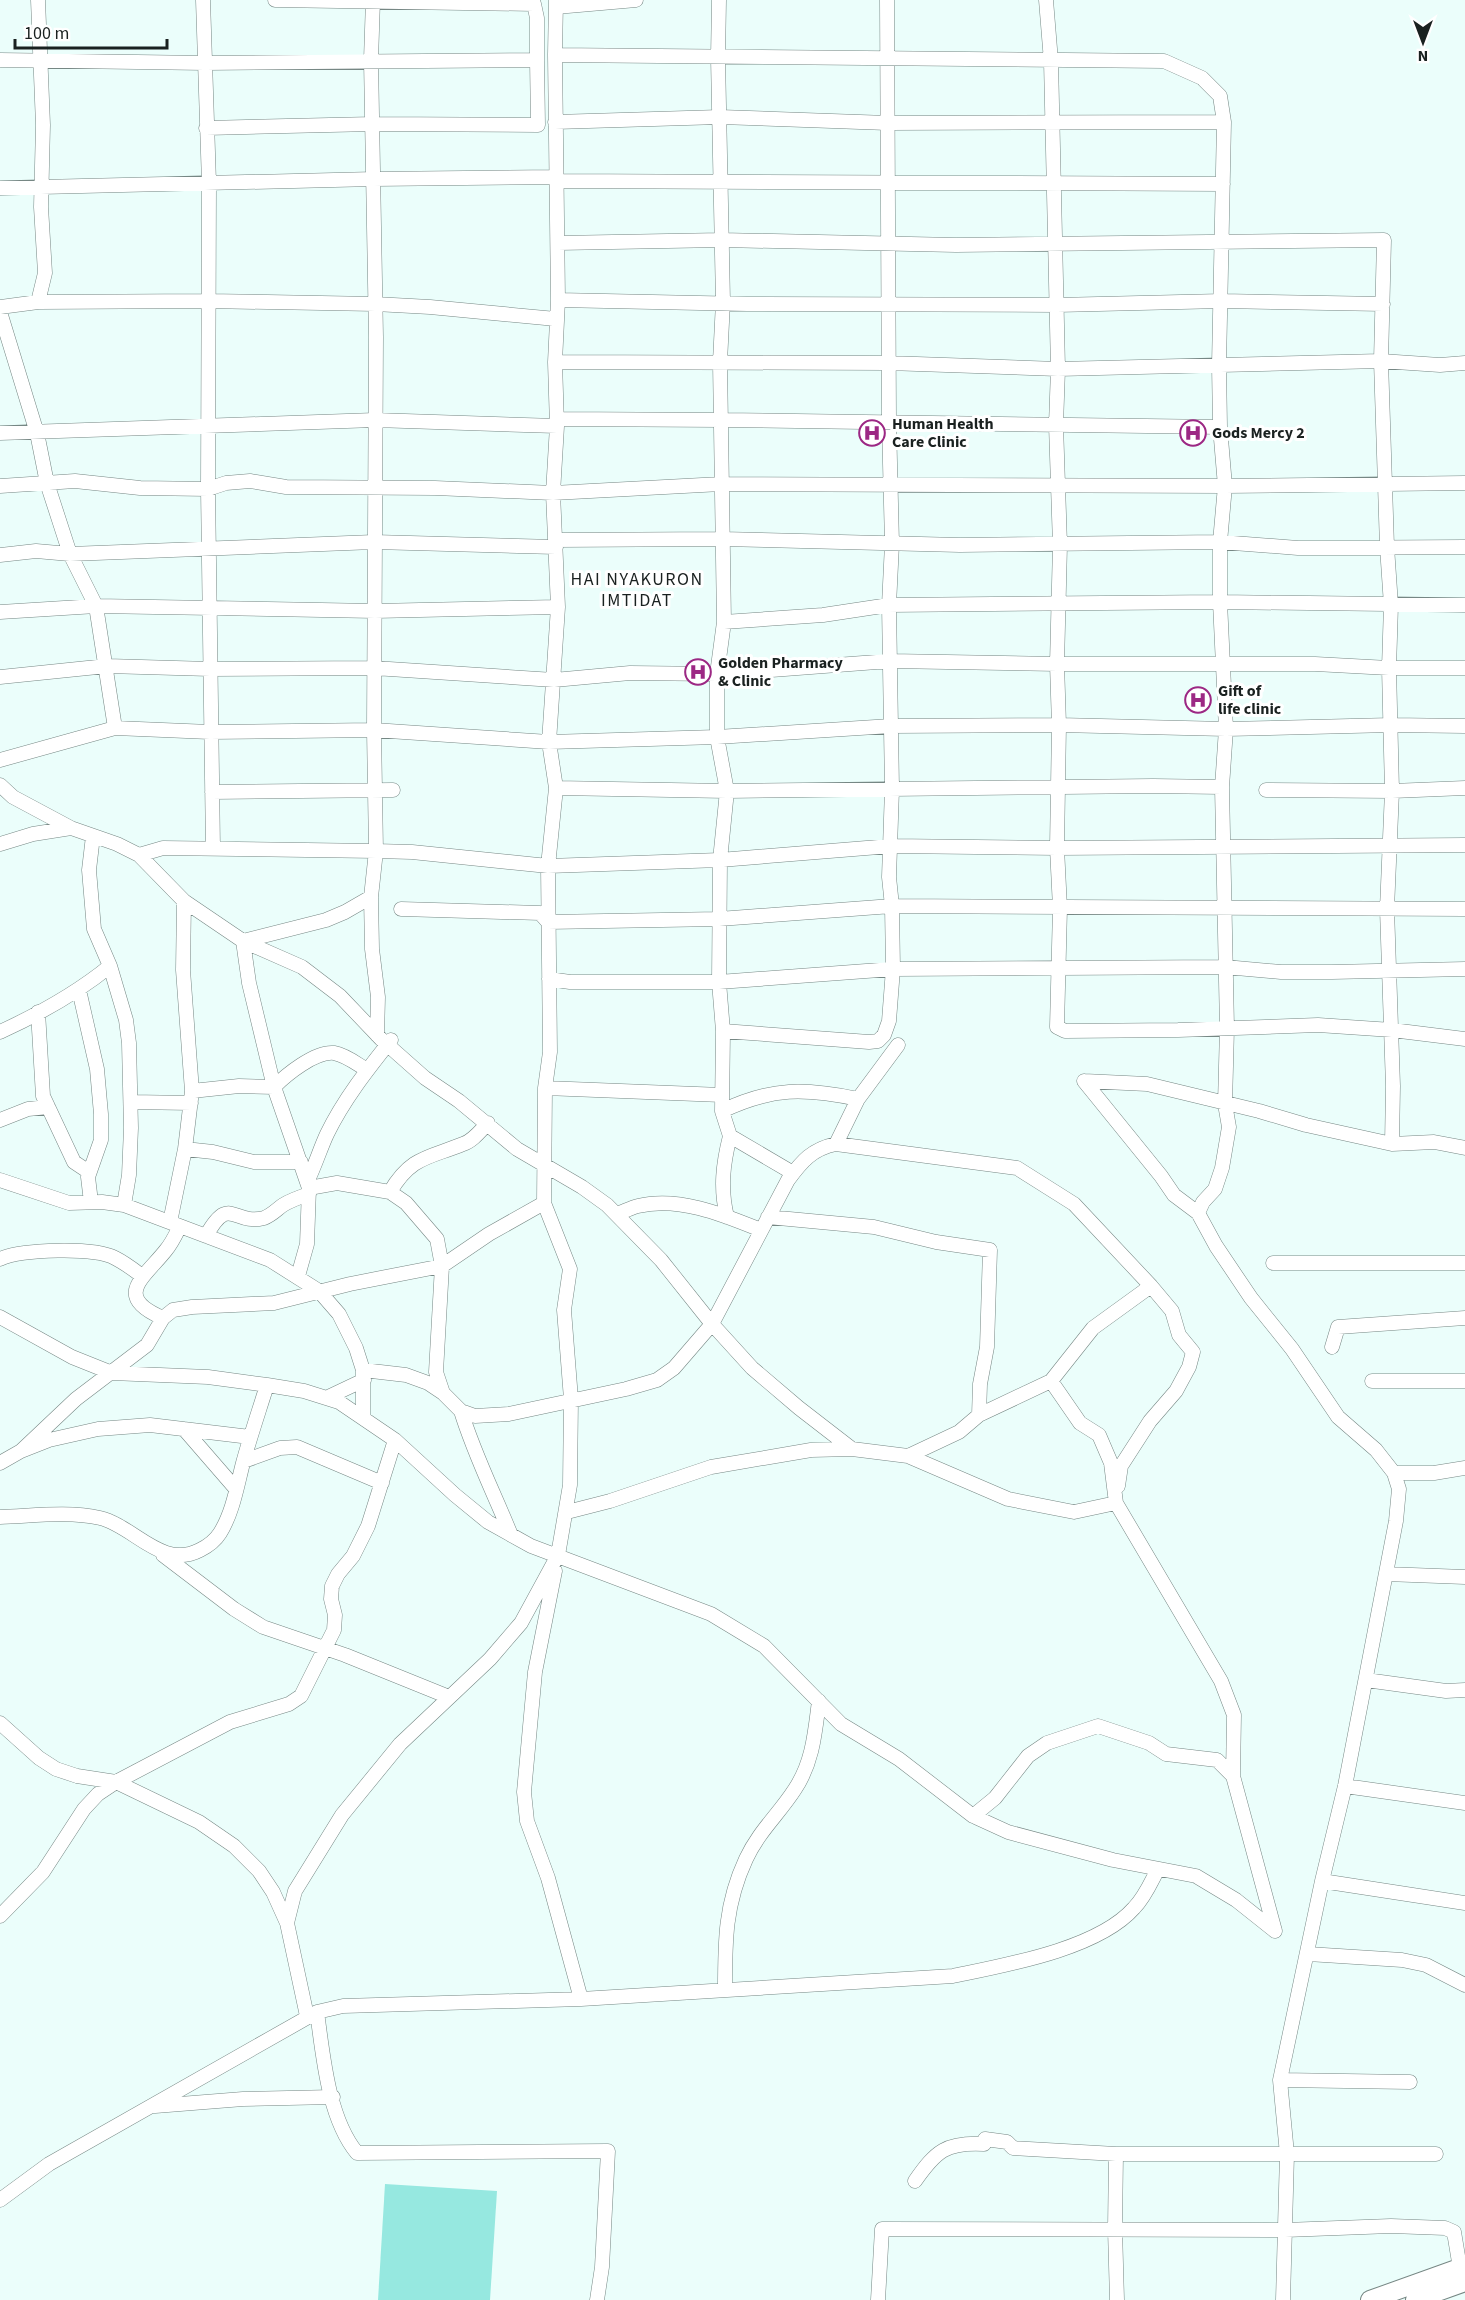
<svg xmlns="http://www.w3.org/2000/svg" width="1465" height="2300" font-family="'Source Sans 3',sans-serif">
<rect width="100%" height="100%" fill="#ebfefb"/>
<path fill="#96e8e0" d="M385 2184 497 2191 490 2300H378Z"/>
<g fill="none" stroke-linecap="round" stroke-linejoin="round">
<g stroke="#768784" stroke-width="15">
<path id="minor" d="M203 0 209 183 208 489 213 849
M373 0 371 60 376 337 374 730 376 851 371 897 372 949 378 997 377 1035
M719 0 718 58 723 302 720 362 724 622 717 674V737L727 791 720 860 719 982 723 1031 722 1111 730 1136 793 1173
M1046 0 1051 61 1058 369 1056 425 1060 545 1057 664 1059 725 1057 848 1060 908 1057 1027 1065 1031 1178 1030 1318 1025 1392 1030 1465 1039
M556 7 636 0
M555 55 1164 61 1202 78 1220 96 1224 122 1219 365 1220 427 1225 486 1220 542V602L1226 729 1222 787 1227 1028 1225 1104 1229 1127 1222 1168 1215 1189 1203 1202 1198 1213
M0 60 205 63 537 60V18L534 4 275 0
M555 122 720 117 888 123 1224 122
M206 128 373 124 538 125 537 60
M557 181 1223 184
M0 188 374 179 557 177
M558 243 722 240 956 245 1384 240 1381 361 1387 547 1391 605 1389 668 1392 791 1387 909 1393 1086 1392 1144
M558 300 747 304 1057 305 1222 301 1383 304
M38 302 45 273 41 207 43 125 38 0
M0 307 38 302 207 301 375 304 430 307 556 319
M0 312 37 433 47 483 70 554 96 606 115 728 0 760
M555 362 888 363 1058 369 1381 361 1440 365 1465 363
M557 419 722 420 1220 427
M0 433 375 420 557 426
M0 486 75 481 140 488 208 489 226 483 250 481 286 487 435 488 553 493 721 484 1225 486 1465 483
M556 540 722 539 960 545 1220 542 1298 548 1465 547
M0 555 36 551 70 554 374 542 556 547
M0 612 96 606 375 611 558 607
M724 622 823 615 889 605 1220 602 1465 605
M0 677 107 666 210 669 374 668 554 680 630 673 717 674 890 661 1057 664H1315L1389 668H1465
M115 728 210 732 374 730 549 742 717 737 891 726 1059 725 1226 729 1391 725 1465 726
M0 785 13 797 71 828
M556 788 727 791 1153 786 1222 787
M1266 790 1392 791 1465 788
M212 792 393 790
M93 836 89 870 94 929 110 966
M0 844 33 834 71 828 117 844 139 855 184 901 243 941 302 967 340 996 381 1039 425 1078 459 1101 517 1149 582 1187 607 1205 661 1260 712 1324 752 1368 799 1408 852 1449
M139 855 163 848 376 851 412 852 548 866 720 860 891 846 1057 848 1465 845
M401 909 540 913 548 922 719 919 892 906 1465 909
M549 979 570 982H719L893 969 1225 967 1281 972H1332L1465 969
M79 990 97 1069 101 1114V1140L88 1177 91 1202
M38 1012 43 1096 74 1162 89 1172
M723 1031 869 1042 878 1041 884 1035 889 1021 893 969 892 906 889 877 892 789 889 605 892 544 889 422 887 0
M0 1032C39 1014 77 993 110 966L126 1020 129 1043 131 1128 129 1175 124 1205
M1084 1081 1161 1176 1174 1195 1198 1213 1216 1246 1251 1298 1292 1349 1338 1417 1376 1450 1394 1473 1399 1489 1396 1521 1345 1786 1322 1881 1280 2080 1287 2154 1283 2300
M1084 1081 1147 1084 1259 1111 1306 1125 1392 1144 1434 1142 1465 1148
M545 1088 722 1095
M192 1091 239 1086 274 1087C286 1075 315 1051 334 1053 346 1055 357 1064 367 1070
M131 1102 191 1103
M722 1111C772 1087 805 1088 858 1099
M0 1120 28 1109 48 1107
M836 1144 858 1099 898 1045
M185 1149 213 1152 254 1162H301
M0 1180 69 1203 102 1202 124 1205 270 1260 319 1291 339 1314 356 1348 363 1370V1418
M307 1182C315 1166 320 1149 327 1134 344 1099 368 1069 391 1040
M309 1188 337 1183 390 1192 406 1203 437 1239 442 1266 436 1372 443 1393
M390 1192C411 1156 429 1158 463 1144 473 1141 481 1130 488 1123
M616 1214C623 1212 630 1208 638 1206 679 1196 724 1215 761 1230
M727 1217C720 1188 723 1164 730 1136
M768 1217 874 1227 936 1242 990 1250 987 1347 980 1384 979 1415
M170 1222 185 1149 192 1091 183 970 184 901
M206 1236C230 1193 233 1226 264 1218 272 1215 276 1210 283 1205 291 1200 300 1197 309 1194
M0 1259C22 1249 94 1247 115 1258 125 1263 134 1270 142 1276
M1273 1263H1465
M298 1276 307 1244 309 1188 274 1087 249 983 243 941 326 920 345 912 371 897
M0 1317 72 1357 112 1373 208 1377 267 1385 304 1391 339 1402 395 1440 455 1495 488 1522 531 1546 711 1614 764 1646 841 1724 899 1759 973 1816 1008 1832 1113 1860 1196 1876 1236 1900 1275 1931
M163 1318C112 1296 144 1278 166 1250 172 1243 176 1234 180 1226
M1332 1347 1338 1327 1465 1318
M363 1370 406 1375 428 1383 443 1393 461 1411 475 1416 509 1414 626 1389 657 1380 674 1368 712 1324 788 1180C802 1161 812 1149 836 1144L1017 1168 1074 1204 1151 1286 1093 1328 1051 1381 1080 1423 1099 1435 1111 1463 1116 1503
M1372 1381H1465
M326 1398 364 1380
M461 1411C474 1454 494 1493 511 1535
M184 1429 236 1489
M21 1451 76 1399 147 1345 163 1318 173 1310 192 1307 274 1303 350 1284 442 1266 489 1234 544 1203
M908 1456 959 1432 979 1415 1051 1381
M244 1461 280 1448 297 1447 382 1483
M0 1463 21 1451 49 1440 98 1429 150 1425 250 1437
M1394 1473H1434L1465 1468
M1118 1486 1121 1466 1150 1421 1176 1391 1189 1367 1193 1352 1179 1335 1172 1311 1151 1286
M567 1512 610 1501 711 1467 811 1450 852 1449 908 1456 1008 1499 1074 1512 1116 1503 1221 1681 1234 1715 1233 1776 1275 1931
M0 1517C33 1516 68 1511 100 1518 134 1526 162 1570 200 1550 208 1546 215 1541 220 1533 233 1512 237 1486 243 1463 250 1437 259 1411 267 1385
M163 1555 234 1609 263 1627 345 1655 449 1697
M555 1571 535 1672 524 1792 527 1821 548 1878 581 1999
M1386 1574 1465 1577
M1366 1680 1446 1691 1465 1690
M0 1723 39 1758 56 1769 77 1776 116 1782 199 1822 234 1846 259 1871 273 1892 287 1923
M1345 1786 1465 1803
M973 1816 995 1798 1028 1756 1047 1743 1098 1726 1149 1743 1166 1754 1217 1760 1233 1776
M1322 1881 1465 1903
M0 1916 43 1872 84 1809 98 1794 116 1782 230 1722 289 1704 301 1696 334 1630 335 1615 331 1599 332 1586 338 1574 353 1556 368 1526 395 1440
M1308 1954 1402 1960 1426 1965 1465 1985
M725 1989C725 1941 725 1904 746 1859 759 1831 779 1814 795 1789 813 1762 815 1732 819 1701
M317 2012C323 2055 328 2118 357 2153L608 2151 602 2267 597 2300
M307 2016 287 1923 295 1891 342 1815 400 1744 490 1659 521 1623 558 1555 570 1485 571 1399 564 1310 570 1269 544 1203 545 1088 550 1052 548 866 556 788 549 742 558 607 553 493 557 426 555 362 558 300 555 55 556 0
M1280 2080 1410 2082
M155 2106 243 2099 333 2097
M1116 2154 1115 2229 1117 2300
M915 2181C936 2151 946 2142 984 2144L985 2139 1007 2142 1013 2148 1116 2154H1436
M0 2200 49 2164 317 2012 343 2006 581 1999 953 1976C1006 1965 1098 1949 1134 1908 1145 1897 1151 1882 1158 1869
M878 2300 882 2229 1285 2230 1391 2226 1445 2228 1454 2232 1460 2268"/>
</g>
<g stroke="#768784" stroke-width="20">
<path id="major" d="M1370 2300 1465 2266
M1415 2300 1465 2282"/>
</g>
<use href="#minor" stroke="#fff" stroke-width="14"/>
<use href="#major" stroke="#fff" stroke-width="18"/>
</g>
<defs>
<g id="hospital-ring" transform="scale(1.35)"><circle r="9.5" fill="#fff" stroke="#9c2884" stroke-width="1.5"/><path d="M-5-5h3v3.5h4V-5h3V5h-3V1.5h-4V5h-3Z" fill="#9c2884"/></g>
</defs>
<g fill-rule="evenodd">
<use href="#hospital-ring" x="872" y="433"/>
<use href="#hospital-ring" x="1193" y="433"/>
<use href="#hospital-ring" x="698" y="672"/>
<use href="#hospital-ring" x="1198" y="700"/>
</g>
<g text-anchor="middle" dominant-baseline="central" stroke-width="6" stroke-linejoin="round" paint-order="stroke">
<g font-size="16" font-weight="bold" fill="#1a2120" stroke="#fff" text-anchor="start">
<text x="892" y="424">Human Health<tspan x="892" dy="18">Care Clinic</tspan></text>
<text x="1212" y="433">Gods Mercy 2</text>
<text x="718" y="663">Golden Pharmacy<tspan x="718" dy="18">&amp; Clinic</tspan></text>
<text x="1218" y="691">Gift of<tspan x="1218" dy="18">life clinic</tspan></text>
</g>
<g font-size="18" letter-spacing="1.5" fill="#1a2120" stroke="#fff">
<text x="637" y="579">HAI NYAKURON<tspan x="637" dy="21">IMTIDAT</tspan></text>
</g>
</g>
<g transform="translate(1423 42) rotate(180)" stroke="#ffffff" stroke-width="4.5" paint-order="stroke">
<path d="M0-4.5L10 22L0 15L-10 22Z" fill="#1a2120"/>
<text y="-9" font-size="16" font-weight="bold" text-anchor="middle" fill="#1a2120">N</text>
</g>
<path d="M15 39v9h152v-9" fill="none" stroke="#1a2120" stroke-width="3"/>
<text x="24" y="39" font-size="18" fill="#1a2120" stroke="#ffffff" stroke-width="4.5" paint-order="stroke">100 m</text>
</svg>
